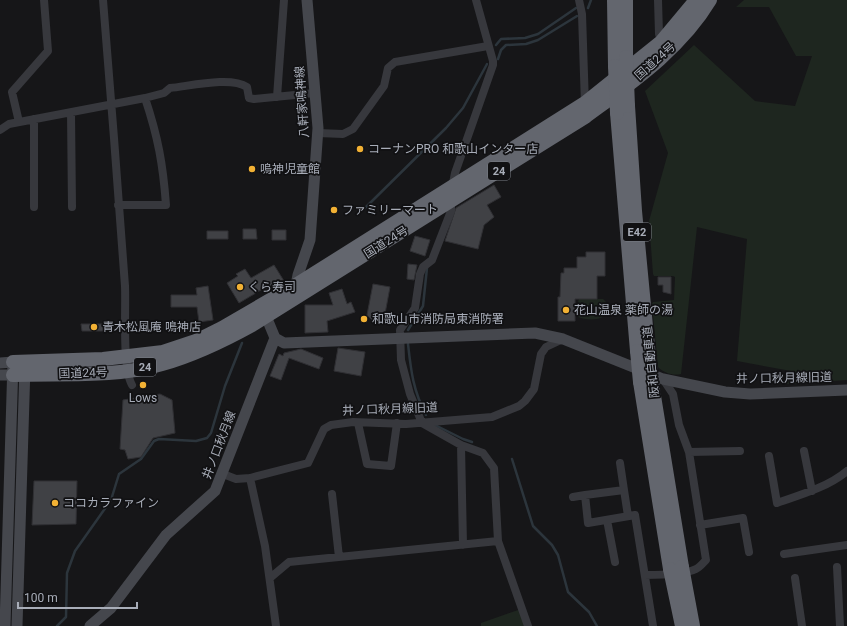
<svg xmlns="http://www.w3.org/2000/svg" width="847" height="626" font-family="Roboto,'Noto Sans JP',sans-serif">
<rect width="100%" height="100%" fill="#161618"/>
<path fill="#1e261f" d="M744 0H847V380L787 384 791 371 737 361 747 239 697 227 681 374C673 376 664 373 658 367L652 304 653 302 674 300 675 277 673 276H654L653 274 649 221 668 153 645 91 694 45 755 101 795 106 812 56H796L769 7H736Z
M579 299H603L606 302 604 316C598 321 585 320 578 317V302Z
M521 609 527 626H481V623Z"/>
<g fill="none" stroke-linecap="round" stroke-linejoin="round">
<path stroke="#2c353c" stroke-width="2.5" d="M588 8 591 0
M496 45 501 39 525 38 538 34 576 8
M498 59 501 50 506 45 526 44 538 40 577 16
M365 208 446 128 463 108 487 64
M408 330 423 306 427 268
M408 344C411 371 413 390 426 415
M435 425 463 439 472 442
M512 459 533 526 552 545 558 555 568 592 589 612 597 626
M57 626 66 617 67 573 75 551 111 500 119 474 141 459 154 441 159 439 196 441 207 438 211 433 225 386 242 343"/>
</g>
<path fill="#404145" stroke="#303034" d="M494 185 501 197 487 205 494 217 484 225 478 249 445 241 456 208Z
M243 229H256L257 239H243Z
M272 230H286V240H272Z
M207 231H228V239H207Z
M415 236 430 240 425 256 410 251Z
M586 252H605V276H597V299H575V321H558V297H560L561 273H564V268H577V257H586Z
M408 264 417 265 414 280 407 279Z
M274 265 284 281 268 291 266 287 239 303 227 283 238 276 236 274 245 269 251 278Z
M658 277H671V294L663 292V285H658Z
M373 284 390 287 384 319H381L380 321 372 320 367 315Z
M208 286 213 320 199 322 197 307H171V295H197L196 288Z
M342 289 347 304 351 302 355 312 327 321 328 332 305 333V305H333L329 293Z
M81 324H107L106 331H82Z
M338 348 365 352 361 376 334 371Z
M301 349 323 358 319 369 289 358 281 380 270 376 279 354 283 356 284 353Z
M160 394 172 400 175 433 153 438 141 457 128 459 125 450 120 449 123 400Z
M34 481H77L76 524 32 525Z"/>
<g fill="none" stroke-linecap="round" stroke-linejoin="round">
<path stroke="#37383d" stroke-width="8" d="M103 0C111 95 118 191 125 286 126 309 122 368 132 385
M579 0 582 14 585 105
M658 0 659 34 662 43
M277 97 284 0
M71 113 72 207
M19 122 12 92 48 51 44 0
M0 130 9 124 145 98 164 93 170 88C190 86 231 76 247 87L249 98 254 99 315 93
M318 133 343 134 353 129 384 86 388 68 395 62 488 46
M452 188 455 173 493 65V61L476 0
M451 199V211L432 260 423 267 420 274 415 308 400 330 401 360 410 394 422 423 461 445 483 453 494 468 498 541 528 626
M118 205H166C163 164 158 137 145 98
M34 207V119
M358 423 367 464 391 466 397 423
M461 445 463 545
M804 451 812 491
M689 452 740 451
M769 456 777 503C800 495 828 487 847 471
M620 463 624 490
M223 474 236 479 250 478 308 463 324 429 331 425 353 422 406 424 492 417 519 406 525 401 534 389 541 354 546 347 563 339
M250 478 265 546 276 626
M332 494 339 557
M573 497 585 495
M628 516 624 490 585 495 588 523 635 515 653 626
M607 520 615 562
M700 525 743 518 749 552
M784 554 847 545
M837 567 840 626
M645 575C658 575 684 575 696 569 700 567 703 563 706 560L689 452 679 425 673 394 663 379
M270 578 289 562 498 541
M795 578 802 626"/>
<path stroke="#45474d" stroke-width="11" d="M298 288 296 285 298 275 310 240 318 128 307 0
M263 309 275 338
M275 338 284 343 535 333 563 339 663 379 725 392 750 394 847 390
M0 363 13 362 5 626
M0 375H13
M17 626 25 366
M90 626 111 608 166 535 215 491 275 338"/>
<path stroke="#63666e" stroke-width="14" d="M614 0 615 66
M626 0V57
M628 106 635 211 649 358
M617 113 637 351
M13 362 103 359 163 352 196 341 222 328 296 285 585 103 661 42 696 0
M13 375C61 373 115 378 162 364 194 355 223 341 252 325L585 117C631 83 680 50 710 0
M640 382 670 569
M653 390 682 567"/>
<path stroke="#63666e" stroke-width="14" d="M626 57 628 106
M615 66 617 113
M637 351 640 382
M649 358 653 390
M682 567 693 626
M670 569 682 626"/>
</g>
<g fill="#f2b134" stroke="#111113" stroke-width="1.5">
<circle cx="360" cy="149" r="4"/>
<circle cx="252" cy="169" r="4"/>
<circle cx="334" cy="210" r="4"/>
<circle cx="240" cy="287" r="4"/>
<circle cx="566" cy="310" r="4"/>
<circle cx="364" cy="319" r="4"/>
<circle cx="94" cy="327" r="4"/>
<circle cx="143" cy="385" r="4"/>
<circle cx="55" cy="503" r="4"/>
</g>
<g text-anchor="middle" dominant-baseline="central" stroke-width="3.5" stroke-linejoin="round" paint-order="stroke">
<g fill="#111113" stroke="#7b7e86" stroke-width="1">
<rect x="488" y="162" width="22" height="18" rx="3"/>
<rect x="623" y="223" width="28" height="18" rx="3"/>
<rect x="134" y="358" width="22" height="18" rx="3"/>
</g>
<g font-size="11" font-weight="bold" fill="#a8adb8">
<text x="499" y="171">24</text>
<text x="637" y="232">E42</text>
<text x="145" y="367">24</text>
</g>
<g font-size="12" fill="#a8adb8" stroke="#111113">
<text transform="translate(655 61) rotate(-42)">国道24号</text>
<text transform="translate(302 102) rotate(-94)">八軒家鳴神線</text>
<text transform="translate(386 242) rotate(-32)">国道24号</text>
<text transform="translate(651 362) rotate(-96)">阪和自動車道</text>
<text transform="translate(83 373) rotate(-2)">国道24号</text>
<text transform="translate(784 378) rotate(-1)">井ノ口秋月線旧道</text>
<text transform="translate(390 409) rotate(-2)">井ノ口秋月線旧道</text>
<text transform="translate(219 445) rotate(-69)">井ノ口秋月線</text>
</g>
<g font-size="12" fill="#a8adb8" stroke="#111113" text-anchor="start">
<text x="368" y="149">コーナンPRO 和歌山インター店</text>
<text x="260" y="169">嗚神児童館</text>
<text x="342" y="210">ファミリーマート</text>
<text x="248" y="287">くら寿司</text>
<text x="574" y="310">花山温泉 薬師の湯</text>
<text x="372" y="319">和歌山市消防局東消防署</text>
<text x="102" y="327">青木松風庵 鳴神店</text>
<text x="143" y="398" text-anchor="middle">Lows</text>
<text x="63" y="503">ココカラファイン</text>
</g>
</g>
<path d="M18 602v6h119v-6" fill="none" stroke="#a8adb8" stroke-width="2"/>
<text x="24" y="602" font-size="12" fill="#a8adb8" stroke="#111113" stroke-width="3" paint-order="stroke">100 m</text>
</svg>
